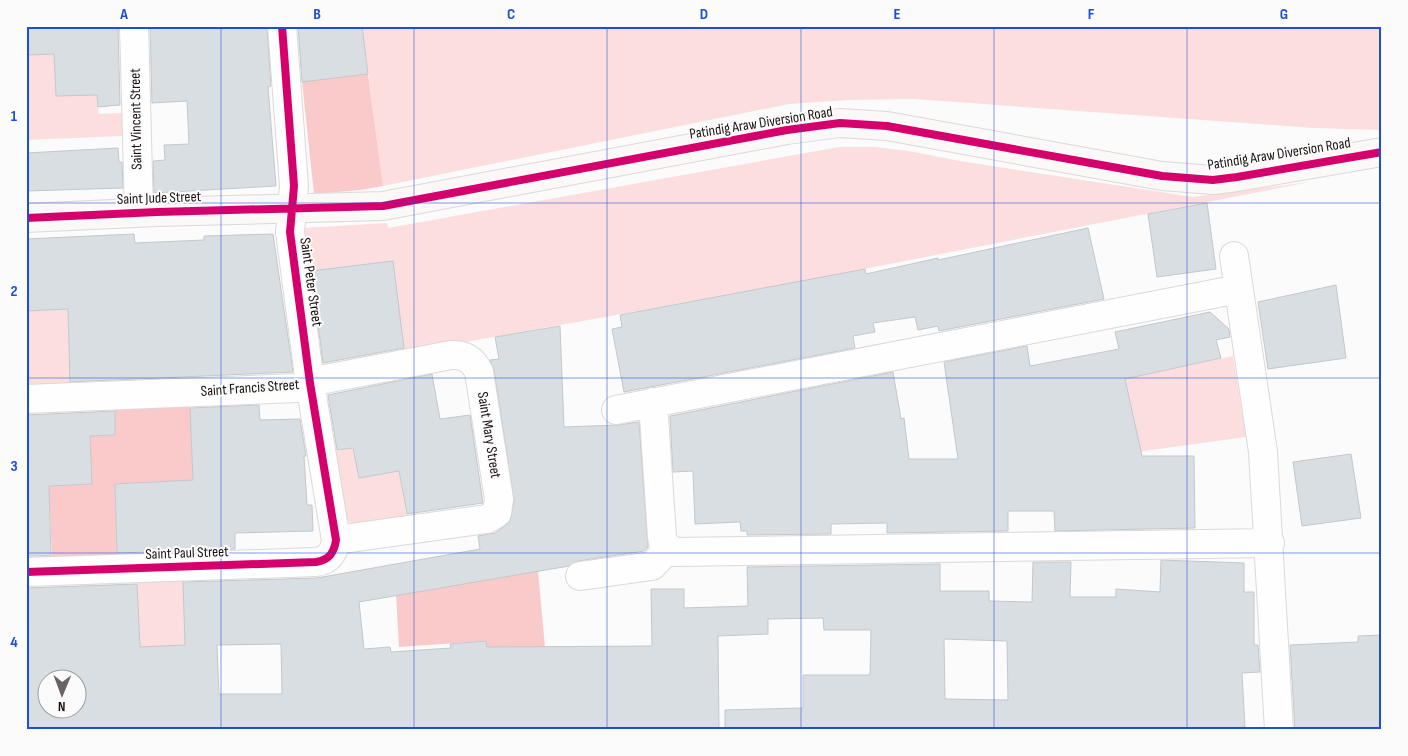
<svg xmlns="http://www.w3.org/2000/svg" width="1408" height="756" font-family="'Sofia Sans Condensed',sans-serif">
<rect width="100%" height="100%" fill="#fbfbfb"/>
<path fill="#fcdede" d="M362 26H1382V130L1313 128 914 99 848 100 789 104 383 186Z
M54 54 56 96 97 95 99 114 123 113V136L26 140V55Z
M839 147H874L909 151 960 161 1193 197 1310 182 777 286 405 353 392 261 309 272 304 228 387 223 388 228Z
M68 309 71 385 26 387V311Z
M1233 356 1246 437 1137 452 1136 431 1125 379Z
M353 448 359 478 399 471 407 519 358 528 344 518 331 452Z
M183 579 185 646 140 647 137 581Z"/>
<path fill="#facacb" d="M368 74 383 186 361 190 314 194 302 82Z
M190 404 193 481 115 484 117 557 52 559 49 486 92 484 90 436 115 435V407Z
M538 571 545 647 487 648 486 641 399 647 396 595Z"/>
<path fill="#d8dee1" stroke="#c2c8cb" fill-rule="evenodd" d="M26 26H118L120 105 98 107 97 95 56 96 54 54 26 55Z
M150 26H267L271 86 268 87 276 186 154 193 153 161 165 160 164 145 189 144 187 101 152 103Z
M298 26H362L368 74 302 82Z
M118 148 119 162H122L123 188 26 191V153Z
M1207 203 1216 269 1157 277 1148 214Z
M1088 228 1104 299 939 331 938 326 918 330 915 317 873 323 875 332 853 336 855 348 624 392 612 329 622 327 620 315 865 269 866 274 938 258V260Z
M134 234 135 243 204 240V236L273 234 293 372 70 382 68 309 26 311V239Z
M393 261 404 348 323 363 311 271Z
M1336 285 1346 358 1268 369 1258 302Z
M1210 312 1229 329 1230 337 1216 340 1221 358 1125 379 1142 456H1194L1195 528 1055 531 1054 511H1008V531L887 533V523L831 524V534L747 535V531H741L740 522 695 524 693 471 673 472 670 416 893 372 901 419 904 418 909 459H958L944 362 1027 346 1030 366 1119 349 1115 332Z
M560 326 564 427 619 425 639 422 648 547 644 551 578 561 569 566 359 602 364 649 390 647 391 652 451 648 450 644 486 641 487 647 652 646 651 589H684V608L748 606 747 567 940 564V591H989V601L1032 602 1033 562H1071L1070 597H1116V589L1160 592 1161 560 1244 563V592H1254V645H1258L1260 672 1242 673 1245 727 1202 730H725V710L803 708V675H870L871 630H824L823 618 768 619V634L718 636 719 730H26V588L137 584 140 647 185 645 183 582 317 578 480 549 478 536 495 533 510 522 514 501 494 370 490 360 499 359 495 337ZM944 639 1007 641 1008 700 945 699ZM281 644 282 694H219L217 645ZM48 678H78V708H48Z
M432 374 440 419 470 415 483 503 407 514 399 471 359 478 353 448 337 450 328 395Z
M259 405 260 420 300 419 306 456H304L307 505H312L313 531 235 533V549L117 553 115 484 193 480 190 408Z
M115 411V435L90 436 92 484 49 486 51 556H26V415Z
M1351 454 1361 518 1302 526 1293 462Z
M1382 635V730H1295L1290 645 1358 642V636Z"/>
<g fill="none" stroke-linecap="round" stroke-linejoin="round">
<g stroke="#ded7d7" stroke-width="30">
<path id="street" d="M134 26 139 212
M1234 256 1263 452 1279 730
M26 399 297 388 325 379 451 355C465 354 473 360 479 372L499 499 497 513 487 519 336 540
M653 402 662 537 663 543 674 552 1270 543
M616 410 1239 289
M26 572 316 562C329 560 334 553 336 540L310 383 290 232 294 186 282 26
M580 576 652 566 668 549"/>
</g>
<g stroke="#ded7d7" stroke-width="30">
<path id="secondary" d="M26 218 157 212 383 206 787 130 840 123 887 126 1162 176 1213 180 1237 177 1382 152"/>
</g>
<use href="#street" stroke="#fefefe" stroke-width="28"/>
<use href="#secondary" stroke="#fbf8f8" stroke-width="28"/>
<g stroke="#fbfbfb" stroke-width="11">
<path id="cycleway" d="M26 218 157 212 383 206 787 130 840 123 887 126 1162 176 1213 180 1237 177 1382 152
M26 572 316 562C329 560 334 553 336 540L310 383 290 232 294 186 282 26"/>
</g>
<use href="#cycleway" stroke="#d6006c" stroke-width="8"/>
</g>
<path fill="none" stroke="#1d4ed8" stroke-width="1" stroke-opacity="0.55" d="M221 26V730M414 26V730M607 26V730M801 26V730M994 26V730M1187 26V730M26 203H1382M26 378H1382M26 553H1382"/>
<g text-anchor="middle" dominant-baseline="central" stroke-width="4" stroke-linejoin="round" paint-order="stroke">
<g font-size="15" fill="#1c1111" stroke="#fbfbfb">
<text transform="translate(136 119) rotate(-91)">Saint Vincent Street</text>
<text transform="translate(761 123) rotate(-9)">Patindig Araw Diversion Road</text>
<text transform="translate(1279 154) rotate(-9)">Patindig Araw Diversion Road</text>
<text transform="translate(159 198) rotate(-2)">Saint Jude Street</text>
<text transform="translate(311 282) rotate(82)">Saint Peter Street</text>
<text transform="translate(250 388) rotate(-4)">Saint Francis Street</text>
<text transform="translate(489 435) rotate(81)">Saint Mary Street</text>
<text transform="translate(187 553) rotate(-2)">Saint Paul Street</text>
</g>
</g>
<rect width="1408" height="756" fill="none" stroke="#fbfbfb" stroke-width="55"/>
<g transform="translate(62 694) rotate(181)"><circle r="24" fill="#fbfbfb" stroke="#a29d9d"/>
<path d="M0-4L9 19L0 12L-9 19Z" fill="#6a6363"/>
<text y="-8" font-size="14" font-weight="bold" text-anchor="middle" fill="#1c1111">N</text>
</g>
<rect x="28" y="28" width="1352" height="700" fill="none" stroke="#1d4ed8" stroke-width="2"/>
<g font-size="16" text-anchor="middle" font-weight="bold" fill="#1d4ed8">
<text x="124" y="19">A</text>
<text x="317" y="19">B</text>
<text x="511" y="19">C</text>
<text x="704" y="19">D</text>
<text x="897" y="19">E</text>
<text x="1091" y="19">F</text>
<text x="1284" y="19">G</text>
<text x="14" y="121">1</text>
<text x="14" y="296">2</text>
<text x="14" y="471">3</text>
<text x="14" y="647">4</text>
</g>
</svg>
